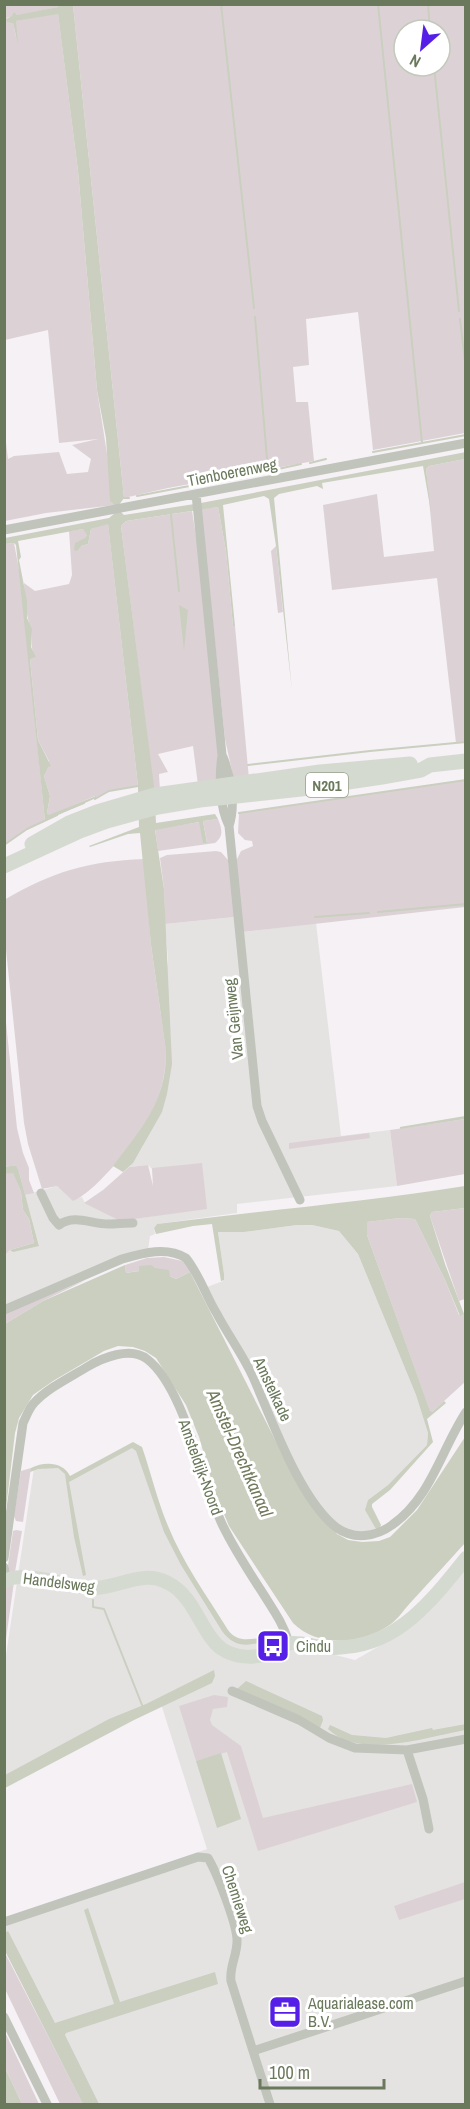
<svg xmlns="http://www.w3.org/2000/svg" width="470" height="2109" font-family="'Archivo Narrow',sans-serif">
<rect width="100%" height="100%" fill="#f5f1f5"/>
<path fill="#e4e3e2" d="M235 917 237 933 316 923 341 1136 390 1130 397 1186 237 1204V1213L157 1224 154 1228 155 1234 150 1236 148 1250 5 1307V1255L10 1250 39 1245 25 1195 57 1186 73 1200 82 1197 85 1203 120 1221 207 1208 155 1194 152 1169 148 1165 129 1167 143 1146 168 960 165 924Z
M297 1225H312L339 1231 358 1254 416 1395 428 1433 427 1445 388 1485 368 1500 376 1529 367 1533 347 1530 336 1524 315 1501 301 1478 236 1340 207 1287 223 1281 224 1274 218 1232H244Z
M133 1445 140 1448 166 1531 185 1567 231 1638 245 1642 262 1641 269 1654 296 1645 355 1660 397 1636 465 1566V2104H78L5 1945V1919L207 1849 161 1704 5 1783V1662L34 1468 61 1467 70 1478Z"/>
<path fill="#dcd2d5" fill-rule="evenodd" d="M5 5H59V7L6 18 13 22 16 37 15 21 58 13 78 171 97 390 115 505 46 513 5 521 4 426 8 459 14 456 59 452 67 474 88 472 91 459 72 445 98 439 59 443 48 330 5 340Z
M73 5H465V433L373 450 358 312 306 319 309 365 293 367 296 402H308L314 461 168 488 124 498ZM404 30H440V66H404Z
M465 459V742L456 743 437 578 332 590 323 505 377 494 384 557 434 551 426 469 429 466Z
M218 507 226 551 233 626H235L249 779 234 780 225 739 201 509Z
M192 511 197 542 218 750 217 782 198 785 193 746 158 754 168 772 159 774 160 791 154 792 121 526 126 521Z
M108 523 138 786 109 791 96 798 95 796 49 816 47 813 50 796 44 776 49 761 38 740 30 659 33 652C30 644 33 635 30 627 26 613 24 598 24 583L35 591 69 584 72 575 69 531 83 529 87 531V535L81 546 88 544 91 529Z
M14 543 21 580 45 821 27 829 5 845 4 544Z
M276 546 283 612 278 613 271 551Z
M465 780V907L243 932 236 861 241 851 253 846 252 841 245 840 238 833 239 813Z
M218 819C222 829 224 836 215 843L158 851 155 829 200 822 204 843 207 842 203 821Z
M216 851 221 852 228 860 235 917 165 924 164 889 160 858 167 855Z
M144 859 151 945 166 1051C166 1069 162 1089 155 1106 145 1131 97 1192 73 1201L57 1186 42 1189 28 1144 24 1123 5 940 4 900C52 872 88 861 144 859Z
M4 1003 17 1128 23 1153 29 1168V1180L34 1193 25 1195 19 1172 10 1166 5 1167Z
M465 1119V1174L397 1186 390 1130Z
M369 1133 370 1138 289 1149V1143Z
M202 1163 207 1209 120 1221 84 1203 103 1190 129 1167 148 1165 153 1186 152 1168Z
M13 1172 21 1192 23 1210 29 1219 34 1243 10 1250 5 1255V1174Z
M465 1208V1299L459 1301 430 1216 432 1212Z
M400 1218 415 1219 445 1280 459 1315 464 1314 465 1318V1382L432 1412H430L367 1235V1222Z
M164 1257 187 1262 190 1272 176 1279 155 1268 126 1273 125 1265 147 1258Z
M86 1280 43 1301 5 1324V1313Z
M31 1468 23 1522 16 1521 14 1516 21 1471Z
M16 1530 22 1531 15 1572 10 1573 8 1565 13 1531Z
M14 1582 5 1646V1587Z
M214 1695 228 1697 227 1707 213 1709 210 1720 212 1725 241 1746 263 1818 412 1784 417 1802 258 1851 227 1752 196 1761 179 1706Z
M465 1882V1899L399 1920 394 1906Z
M4 1951 83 2104H60L5 1989Z
M4 2030 39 2104H22L5 2068Z"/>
<path fill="#cacfc0" d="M59 5H73L124 498 119 505 121 512 124 515 201 503 466 452 465 459 429 466 426 469 431 512 423 466 322 483 323 489 317 486 279 494 274 498 292 691 276 546 269 499 264 496 223 505 235 626H233L226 551 218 507 126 521 121 526 154 786 156 823 215 814 218 819 203 821 207 843H203L199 822 155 830 164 889 172 1064 167 1094 162 1112 133 1163 123 1172 113 1166C141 1129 167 1101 166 1051L151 945 140 833 128 834 90 847 89 846 139 827 138 786 108 524 91 529 88 544 81 546 77 551 74 550 75 543 85 538 87 535 83 529 18 541 21 557 19 560 27 601V618L32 629 31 647 36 657 30 659 38 740 51 766 48 767 44 776 50 796 47 813 49 815 96 796V798L45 821 16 545 14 543 5 544V538L109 518 115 513V505L110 501 106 438 97 390 78 171 58 14 16 21 18 44 13 23 7 22 6 19 12 16 14 12 17 15 58 7Z
M179 605 188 610 184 651Z
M465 1116V1119L400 1129V1127Z
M10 1166H16L19 1172 39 1246 13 1252 10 1250 34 1243 29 1219 23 1210 21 1192 13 1173 5 1174V1167Z
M465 1186V1208L432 1212 430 1216 445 1264 464 1314 460 1316 445 1280 415 1219 400 1218 367 1222V1235L430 1411 432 1412 444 1401 446 1403 427 1419 433 1442 390 1490 372 1504V1507L381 1525 380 1528 376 1529 365 1510 368 1500 388 1485 427 1445 428 1433 416 1395 358 1254 339 1231 312 1225H297L244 1232H218L224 1274V1280L221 1281 212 1224 193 1226 156 1234 154 1228 157 1224C260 1211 363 1202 465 1186Z
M125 1265 126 1273 139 1271V1266L151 1265 155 1268 169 1270 170 1276 176 1279 190 1272 295 1479 337 1534 348 1540 362 1542 379 1541 390 1537 417 1510 465 1437V1543C448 1562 430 1581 412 1601 405 1608 399 1618 391 1624 362 1645 318 1648 293 1623L229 1526 215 1492 199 1437 186 1405 156 1358 145 1351 133 1347 118 1346 104 1351 53 1381 33 1395 19 1418 15 1433 5 1517V1324L43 1301Z
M133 1442 142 1447C151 1473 157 1500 168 1526 183 1563 207 1596 228 1630 236 1641 246 1640 259 1638L262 1642C245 1647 233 1646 222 1631L181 1565 164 1532 136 1451 132 1448 69 1482 86 1575 83 1576 74 1537 65 1474 58 1468 38 1469 30 1472 31 1468C45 1461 63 1462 70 1476Z
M214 1670 215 1676 212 1683 134 1720 5 1788V1775L109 1719 146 1704Z
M246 1681 322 1716 323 1720 320 1728 237 1689Z
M466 1724 465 1730C427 1737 360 1760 328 1729L330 1725 352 1735 386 1738 432 1728 433 1730Z
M221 1753 241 1819 217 1828 196 1761Z
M88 1908 120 2002 215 1972 218 1984 66 2033 65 2035 99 2104H83L5 1951V1933L8 1931 55 2023 114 2004 84 1910Z
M5 2068 22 2104H5Z"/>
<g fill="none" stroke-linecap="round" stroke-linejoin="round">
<path stroke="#cacfc0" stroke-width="2" d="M221 4 254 308
M428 4 430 30
M434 66 459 311
M255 317 267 459
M460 319 466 371
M422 443 466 435
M373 452 422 443 378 4
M310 463 326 459
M269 471 301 464
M256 473 269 471 268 467
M137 496 247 475
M124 498H129
M171 515 179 591
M248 765 370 751 466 742
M95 799 109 791 138 786
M64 811 84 803
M239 813 466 780
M4 845 27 829 57 815
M378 912 466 904
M315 917 369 913
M93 1600V1607L104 1609 142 1705"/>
<path stroke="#c0c4bb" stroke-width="9" d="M196 494 222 755C219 777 219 806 229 826L257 1106 262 1121 300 1200
M4 530 466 443
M223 757C231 777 236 805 229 826
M41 1193 53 1218 59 1225C74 1214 91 1224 108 1224 116 1224 125 1223 133 1223
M4 1310 122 1259C143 1253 166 1246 186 1258 199 1274 206 1296 217 1314 228 1335 243 1355 253 1377 272 1420 300 1500 337 1528 354 1540 376 1537 392 1525 431 1498 441 1450 466 1412
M4 1558 23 1423C26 1417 29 1408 34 1403 48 1388 69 1378 87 1367 102 1358 130 1346 147 1359 184 1387 202 1481 222 1524 234 1549 249 1572 264 1595 274 1611 284 1625 289 1643
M4 1567 7 1579
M232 1691 299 1720 329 1738 355 1748 407 1750 466 1739
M407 1750 423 1799 429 1829
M4 1922 198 1857 208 1858C217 1873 236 1922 237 1939 238 1954 229 1966 231 1981L253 2051
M4 2017 47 2104
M270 2104 253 2051 466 1981"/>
<path stroke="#d5dad1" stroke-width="14" d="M4 1582C21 1568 71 1588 93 1588 120 1588 142 1569 168 1583 195 1596 201 1634 222 1649 234 1657 252 1659 266 1654 274 1650 282 1644 291 1643 302 1642 312 1646 322 1647 329 1649 338 1648 345 1647 400 1643 434 1598 466 1558"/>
<path stroke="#d5dad1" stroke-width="15" d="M32 844 69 823 97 812 155 795 320 772 410 764
M4 866 80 831 107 821 158 807 200 800 301 789 382 777 421 770 430 765 466 761"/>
</g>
<defs>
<g id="bus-square" transform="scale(1.725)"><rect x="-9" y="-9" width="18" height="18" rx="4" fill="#561fe7" stroke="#fff"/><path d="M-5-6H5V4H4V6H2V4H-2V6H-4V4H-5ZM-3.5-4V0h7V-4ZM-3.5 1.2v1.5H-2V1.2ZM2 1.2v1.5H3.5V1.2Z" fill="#fff"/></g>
<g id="office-square" transform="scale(1.725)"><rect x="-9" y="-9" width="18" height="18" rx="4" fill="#561fe7" stroke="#fff"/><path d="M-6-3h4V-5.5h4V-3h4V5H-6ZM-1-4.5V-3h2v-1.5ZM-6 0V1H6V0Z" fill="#fff"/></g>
</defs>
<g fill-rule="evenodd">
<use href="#bus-square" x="273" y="1646"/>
<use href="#office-square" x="285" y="2012"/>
</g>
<g text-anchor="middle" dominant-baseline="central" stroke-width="6" stroke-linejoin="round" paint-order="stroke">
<rect fill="#fff" stroke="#97a08c" stroke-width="1.5" x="306" y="773" width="42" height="24" rx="4.5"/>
<g font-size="15" font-weight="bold" fill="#6a785b">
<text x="327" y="785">N201</text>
</g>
<g font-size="16" fill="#6a785b" stroke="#fff">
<text transform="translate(232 472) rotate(-11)">Tienboerenweg</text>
<text transform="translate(233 1019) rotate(-96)">Van Geijnweg</text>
<text transform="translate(273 1389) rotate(65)">Amstelkade</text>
<text transform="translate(201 1467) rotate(70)">Amsteldijk-Noord</text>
<text transform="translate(59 1582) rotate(7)">Handelsweg</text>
<text transform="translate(238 1899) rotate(72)">Chemieweg</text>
</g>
<g font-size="16" fill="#6a785b" stroke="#fff" text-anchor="start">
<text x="296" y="1646">Cindu</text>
<text x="308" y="2003">Aquarialease.com<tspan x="308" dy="18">B.V.</tspan></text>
</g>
<g font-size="18" font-style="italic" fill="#70795a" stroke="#fff">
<text transform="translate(240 1453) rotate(66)">Amstel-Drechtkanaal</text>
</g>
</g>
<rect width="470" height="2109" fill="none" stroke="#6a785b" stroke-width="12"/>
<g transform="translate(422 48) rotate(208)"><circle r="28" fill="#ffffff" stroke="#c3c9bd" stroke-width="1.5"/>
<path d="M0-4.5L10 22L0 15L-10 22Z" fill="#561fe7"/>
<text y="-9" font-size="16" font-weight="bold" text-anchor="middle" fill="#6a785b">N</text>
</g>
<path d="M260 2079v9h124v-9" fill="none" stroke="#6a785b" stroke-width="3"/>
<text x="269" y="2079" font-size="18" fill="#6a785b" stroke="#ffffff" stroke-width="4.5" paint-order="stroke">100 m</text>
</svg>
